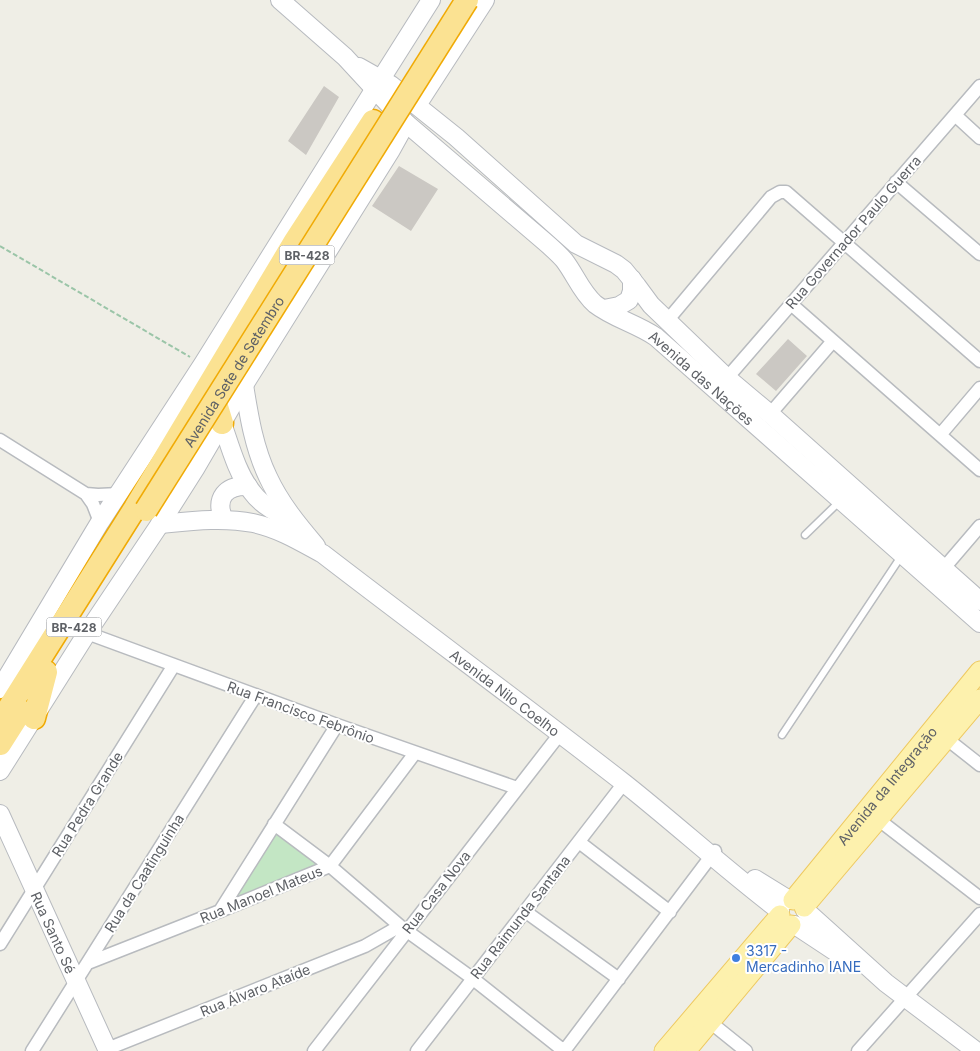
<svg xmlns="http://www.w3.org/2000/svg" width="980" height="1051" font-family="Inter,sans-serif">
<rect width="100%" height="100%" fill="#efeee6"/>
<path fill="#c3e6c4" d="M276 832 326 865 227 906Z"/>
<path fill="#cbc8c3" d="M324 86 339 97 306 155 288 141Z
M399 166 438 189 411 231 372 206Z
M788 339 807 356 776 391 756 374Z"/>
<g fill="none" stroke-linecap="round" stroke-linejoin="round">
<g stroke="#b8bbbf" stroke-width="9">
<path id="lane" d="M805 535 840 501
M782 735 902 555"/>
</g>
<g stroke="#b8bbbf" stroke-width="15">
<path id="street" d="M955 115 980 138
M896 182 980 254
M791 304 980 470
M667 321 771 197 780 192H786L980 361
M727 378 980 86
M770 414 833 341
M940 435 980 388
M0 440 86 494 93 504 100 522
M86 494 98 495 119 494
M944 568 980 526
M87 633 337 725 517 788
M947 739 980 765
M879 820 980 898
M274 824 330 866 400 926 472 978 564 1051
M579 842 670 912
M220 911 337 725
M526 912 619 979
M0 944 174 665
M88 963 220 911 330 866 415 753
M710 1022 746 1051
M107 1049 365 946 400 926
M32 1051 256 695
M314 1051 559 735
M417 1051 624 783
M564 1051 715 851
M858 1051 980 914"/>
</g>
<g stroke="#b7babf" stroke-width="20">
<g id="secondary">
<path id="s1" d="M280 0 345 57 406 123 544 241C551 247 558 253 564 260 575 274 581 292 595 304 613 318 637 324 656 337L980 623"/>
<path d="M359 67 391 85 456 137 576 244 616 264 624 270 637 286 651 305 727 378 770 414 980 601"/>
<path d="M381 79 431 0"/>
<path d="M417 105 485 0"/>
<path d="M604 309 619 306 629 300 632 291V279"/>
<path d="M244 385C249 416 254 448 268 477 280 503 298 525 316 546"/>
<path d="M222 423C230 446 237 473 252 492 262 506 279 514 294 521"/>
<path d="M224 520C214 498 226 485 248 486"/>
<path id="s2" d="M160 524C191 521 223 517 253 523 278 528 301 542 323 554 423 631 525 706 624 783 677 825 726 870 780 911"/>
<path d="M0 689 100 522 203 364 374 90"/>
<path d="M0 771 87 633 160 524 195 469 244 385 391 150 406 123"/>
<path id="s3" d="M0 814 108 1051"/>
<path d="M755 879 789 900"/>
<path d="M805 910 886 983 976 1051"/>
<path d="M795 925 851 962"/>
</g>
</g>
<g stroke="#eec960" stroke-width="21">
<g id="primary">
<path id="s4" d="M793 900 980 671"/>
<path d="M804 907 980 699"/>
<path d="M664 1051 780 915"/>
<path d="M686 1051 791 925"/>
</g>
</g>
<g stroke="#f0aa05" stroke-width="25">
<path id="highway" d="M215 400 222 423
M34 718 46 672
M0 722 135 508 295 241 373 121
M0 744 21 711"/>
</g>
<path stroke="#9bc5a8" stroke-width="2" stroke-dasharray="5 2.5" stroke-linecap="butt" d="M0 246 190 357"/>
<use href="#lane" stroke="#fff" stroke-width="6"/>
<use href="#street" stroke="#fff" stroke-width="12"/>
<use href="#secondary" stroke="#fff" stroke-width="18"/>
<use href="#primary" stroke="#fdf1ad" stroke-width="19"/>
<use href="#highway" stroke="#fbe292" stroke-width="22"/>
<g stroke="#f0aa05" stroke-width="25" stroke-linecap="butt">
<g id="highway-bridge">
<path id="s5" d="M146 510 467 0"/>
</g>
</g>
<use href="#highway-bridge" stroke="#fbe292" stroke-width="22"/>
</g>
<circle fill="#3f7fe0" stroke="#fff" stroke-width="2" cx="736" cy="958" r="5"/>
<g text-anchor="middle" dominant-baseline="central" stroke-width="4" stroke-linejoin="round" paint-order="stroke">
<g fill="#fff" stroke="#8e9094" stroke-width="1">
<rect x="279.5" y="245.5" width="55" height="19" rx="4"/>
<rect x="46.5" y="617.5" width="55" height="19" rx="4"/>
</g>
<g font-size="12" font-weight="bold" fill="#5e6166">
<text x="307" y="255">BR-428</text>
<text x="74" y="627">BR-428</text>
</g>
<g font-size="14" fill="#5e6166" stroke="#fff">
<text transform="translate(853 232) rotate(-49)">Rua Governador Paulo Guerra</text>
<text stroke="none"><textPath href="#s5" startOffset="164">Avenida Sete de Setembro</textPath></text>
<text stroke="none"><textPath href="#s1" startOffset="570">Avenida das Nações</textPath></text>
<text stroke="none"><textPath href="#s2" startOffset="399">Avenida Nilo Coelho</textPath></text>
<text transform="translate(301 712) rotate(20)">Rua Francisco Febrônio</text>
<text stroke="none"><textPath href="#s4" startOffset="148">Avenida da Integração</textPath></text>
<text transform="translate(87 804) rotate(-58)">Rua Pedra Grande</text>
<text transform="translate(144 873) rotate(-58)">Rua da Caatinguinha</text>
<text transform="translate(436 892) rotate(-52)">Rua Casa Nova</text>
<text transform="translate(261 894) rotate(-22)">Rua Manoel Mateus</text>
<text transform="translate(520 917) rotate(-52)">Rua Raimunda Santana</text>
<text stroke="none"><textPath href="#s3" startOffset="130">Rua Santo Sé</textPath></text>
<text transform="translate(255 990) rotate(-22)">Rua Álvaro Ataíde</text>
</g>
<g font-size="14" fill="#366cbe" stroke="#fff" text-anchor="start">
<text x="746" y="950">3317 -<tspan x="746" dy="16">Mercadinho IANE</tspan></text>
</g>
</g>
</svg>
